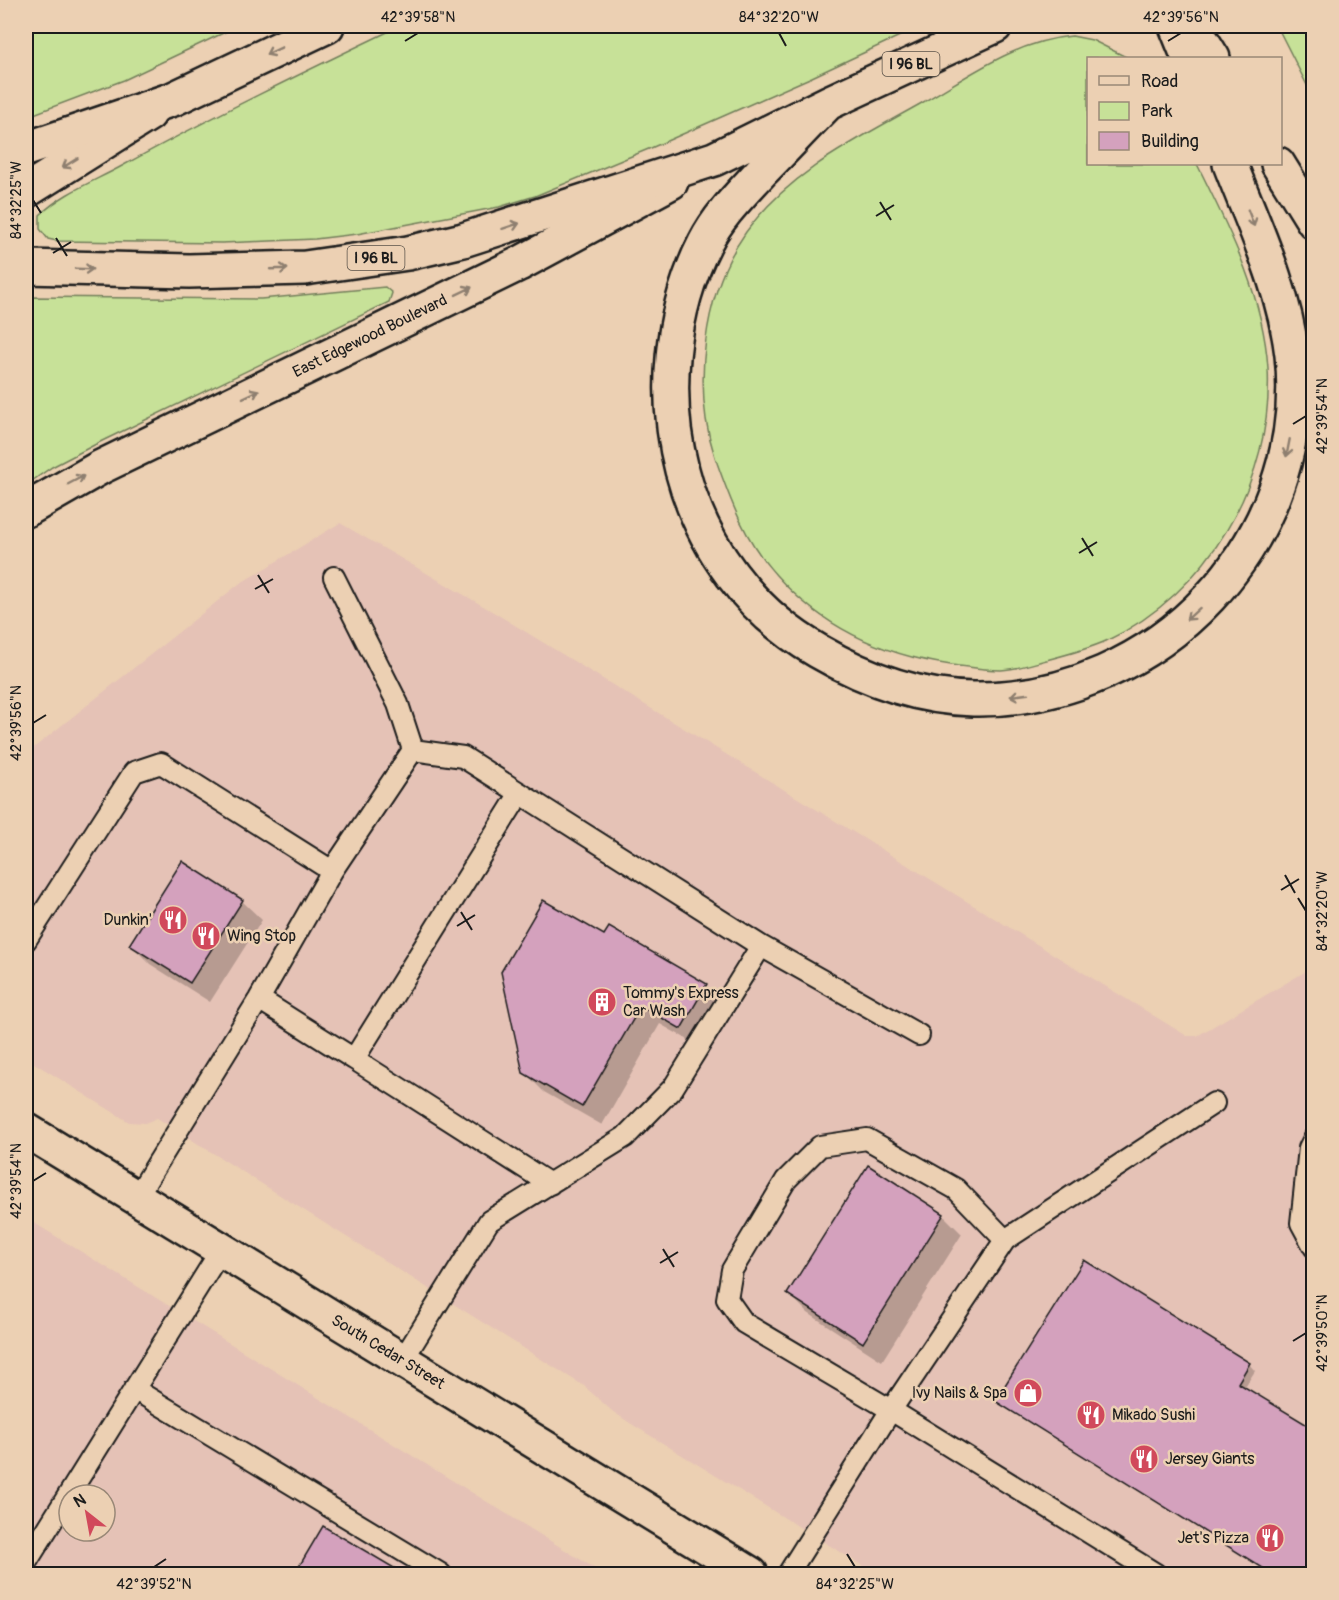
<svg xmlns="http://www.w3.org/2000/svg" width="1339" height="1600" font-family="Pangolin,sans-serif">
<rect width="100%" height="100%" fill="#ecd0b3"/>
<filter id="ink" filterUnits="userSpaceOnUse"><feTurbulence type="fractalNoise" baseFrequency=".0167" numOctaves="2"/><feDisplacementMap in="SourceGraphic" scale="12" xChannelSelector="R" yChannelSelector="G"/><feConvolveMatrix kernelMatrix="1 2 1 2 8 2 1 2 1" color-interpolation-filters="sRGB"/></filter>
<g filter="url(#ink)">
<path fill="#e5c2b6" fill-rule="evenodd" d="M340 523 490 610 1187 1036H1197L1313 967V1574H876L633 1425 612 1411 584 1386 157 1118 145 1123 129 1122 26 1058V754L239 584Z
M26 1218 80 1251 604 1574H26ZM69 1495H105V1531H69Z"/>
<path fill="#c7e198" stroke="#727e5a" stroke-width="1.5" d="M26 26H238L124 80 26 117Z
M400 26H921L812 77 651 148 535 196 499 207 357 234 315 239 222 243 57 241 48 239 40 229V215C62 193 95 181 122 166 213 116 306 71 400 26Z
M1277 26H1313V97Z
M1072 36 1092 40 1128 58H1088V164H1197C1229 229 1263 294 1268 368 1274 481 1208 593 1106 641 1088 649 1069 654 1050 659 1034 663 1018 669 1001 670 985 670 967 667 951 665 883 655 822 627 776 575 745 541 730 500 715 457 692 387 703 292 746 232 789 172 858 139 920 104 969 76 1015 41 1072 36Z
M385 287 392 293 389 302 100 442 52 467 26 485V297L261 299Z"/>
<path fill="#0003" d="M242 901 262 920 210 1002 150 964 130 944Z
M609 929 706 985 726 1004 701 1047 660 1024 602 1125 544 1092 524 1072Z
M943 1215 962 1234 882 1361 808 1313 789 1294Z
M1249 1364 1255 1371 1244 1388 1314 1574H1272L1004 1407 997 1401Z"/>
<path fill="#d4a1bd" stroke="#1c1c1c" stroke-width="1.5" d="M182 861 243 900 190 983 129 945Z
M543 900 604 935 609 927 707 984 681 1029 641 1006 582 1107 523 1073 501 972Z
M868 1165 944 1214 863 1343 787 1294Z
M1084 1260 1250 1363 1238 1383 1314 1429V1575H1274L995 1401Z
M323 1526 406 1575H294Z"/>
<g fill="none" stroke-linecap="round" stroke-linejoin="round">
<g stroke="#1c1c1c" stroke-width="24">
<path id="lane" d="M413 750 463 757 761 946
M26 940 134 772 161 763 332 871
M259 999 354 1059 520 793
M354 1059 550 1184
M1314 1138 1309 1148 1301 1223 1314 1247
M136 1198 259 999 332 871 413 750 398 704 334 577
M1005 1240 956 1189 867 1139 820 1146 786 1180 732 1270 727 1299 744 1323 891 1410 1156 1574
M402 1361 489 1221 625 1137 673 1088 761 946 919 1035
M134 1389 441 1574
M26 1563 221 1250
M788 1574 891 1410 1005 1240 1214 1103"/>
</g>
<g stroke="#1c1c1c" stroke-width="38">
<path id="secondary" d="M1193 26 1213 58
M1278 164 1314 222
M26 191 149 114
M26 510 101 467 519 264 671 182
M26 1130 751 1574"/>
</g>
<g stroke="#1c1c1c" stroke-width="38">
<path id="primary" d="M1176 26 1189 58
M828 103C806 125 785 148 763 170 742 193 719 215 705 243 670 311 663 397 682 470 702 547 750 612 818 651 866 679 918 698 973 699 1158 702 1312 540 1292 355 1284 288 1254 226 1230 164
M26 149 173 99 327 26
M26 267 189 271 305 268 408 253 463 240 714 159 828 103 995 26"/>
</g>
<use href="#lane" stroke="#ecd0b3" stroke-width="20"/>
<use href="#secondary" stroke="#ecd0b3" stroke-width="33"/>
<use href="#primary" stroke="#ecd0b3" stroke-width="33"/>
</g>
<defs><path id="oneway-shaft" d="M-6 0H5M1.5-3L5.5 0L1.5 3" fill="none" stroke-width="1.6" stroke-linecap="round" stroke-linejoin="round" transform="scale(1.5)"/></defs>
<g stroke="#8e7f6f">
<use href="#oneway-shaft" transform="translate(274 51) rotate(155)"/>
<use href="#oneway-shaft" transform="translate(70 163) rotate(148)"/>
<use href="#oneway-shaft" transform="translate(1251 218) rotate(69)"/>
<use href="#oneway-shaft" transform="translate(511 226) rotate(-18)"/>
<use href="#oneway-shaft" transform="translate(84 269) rotate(2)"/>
<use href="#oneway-shaft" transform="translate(279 269) rotate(-2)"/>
<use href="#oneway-shaft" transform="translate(464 291) rotate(-26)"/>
<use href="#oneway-shaft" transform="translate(251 394) rotate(-26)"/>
<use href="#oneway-shaft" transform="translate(1288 448) rotate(101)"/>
<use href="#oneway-shaft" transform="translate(76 480) rotate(-28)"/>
<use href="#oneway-shaft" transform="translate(1193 614) rotate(138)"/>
<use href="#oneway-shaft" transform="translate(1019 695) rotate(172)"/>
</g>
</g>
<path fill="none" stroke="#1c1c1c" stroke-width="2" d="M779 33 786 46M405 41 418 33M1168 41 1181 33M33 200 41 213M880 202 891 220M876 216 894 205M56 238 67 256M53 253 71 242M1293 424 1306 416M1082 538 1093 556M1079 553 1097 542M258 575 269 593M255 589 273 579M33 723 46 715M1285 875 1295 893M1281 890 1299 879M1298 898 1306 911M461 912 472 930M457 926 475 915M33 1181 46 1173M663 1249 674 1267M660 1263 678 1252M1293 1341 1306 1333M847 1554 855 1567M154 1567 166 1559"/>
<defs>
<g id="restaurant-disc" transform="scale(1.5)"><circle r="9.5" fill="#d1495b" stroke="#ecd0b3"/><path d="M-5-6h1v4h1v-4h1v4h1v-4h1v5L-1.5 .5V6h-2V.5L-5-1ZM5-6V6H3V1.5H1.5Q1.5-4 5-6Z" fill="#fff"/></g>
<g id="building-disc" transform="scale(1.5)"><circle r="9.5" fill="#d1495b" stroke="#ecd0b3"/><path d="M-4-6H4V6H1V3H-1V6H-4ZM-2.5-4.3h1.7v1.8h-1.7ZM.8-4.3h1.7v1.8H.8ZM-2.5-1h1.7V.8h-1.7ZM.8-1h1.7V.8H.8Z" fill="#fff"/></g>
<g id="shop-disc" transform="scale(1.5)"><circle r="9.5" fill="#d1495b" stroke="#ecd0b3"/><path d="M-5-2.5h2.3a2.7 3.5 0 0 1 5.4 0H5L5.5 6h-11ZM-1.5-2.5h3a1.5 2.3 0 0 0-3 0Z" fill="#fff"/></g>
</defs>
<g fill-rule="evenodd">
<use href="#restaurant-disc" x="173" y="920"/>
<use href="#restaurant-disc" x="206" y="936"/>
<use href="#building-disc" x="602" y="1002"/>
<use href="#shop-disc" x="1028" y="1393"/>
<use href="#restaurant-disc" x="1091" y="1415"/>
<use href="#restaurant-disc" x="1144" y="1459"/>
<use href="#restaurant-disc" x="1270" y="1538"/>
</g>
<g text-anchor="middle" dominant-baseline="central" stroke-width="5" stroke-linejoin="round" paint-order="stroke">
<g fill="#ecd0b3" stroke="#5a5249" stroke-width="1.5">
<rect x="882.5" y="52" width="57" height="24" rx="4.5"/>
<rect x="347.5" y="246" width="57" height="24" rx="4.5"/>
</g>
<g font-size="15" font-weight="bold" fill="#1c1c1c">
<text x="911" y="64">I 96 BL</text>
<text x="376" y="258">I 96 BL</text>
</g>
<g font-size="16" fill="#1c1c1c" stroke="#ecd0b3">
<text transform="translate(370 336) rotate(-26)">East Edgewood Boulevard</text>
<text transform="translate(388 1352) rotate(31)">South Cedar Street</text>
</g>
<g font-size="16" fill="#1c1c1c" stroke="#ecd0b3" text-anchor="start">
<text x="152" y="920" text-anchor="end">Dunkin'</text>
<text x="227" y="936">Wing Stop</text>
<text x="623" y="993">Tommy's Express<tspan x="623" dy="18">Car Wash</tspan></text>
<text x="1007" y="1393" text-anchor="end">Ivy Nails &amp; Spa</text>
<text x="1112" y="1415">Mikado Sushi</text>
<text x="1165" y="1459">Jersey Giants</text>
<text x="1249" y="1538" text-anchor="end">Jet's Pizza</text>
</g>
</g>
<rect width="1339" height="1600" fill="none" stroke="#ecd0b3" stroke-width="66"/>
<rect x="1087" y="57" width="195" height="108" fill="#ecd0b3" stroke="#998877" stroke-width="1.5"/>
<rect x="1099" y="76" width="30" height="9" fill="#ecd0b3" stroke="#998877" stroke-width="1.5"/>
<text x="1141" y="87" font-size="18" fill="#1c1c1c">Road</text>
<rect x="1099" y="102" width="30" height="18" fill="#c7e198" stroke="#998877" stroke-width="1.5"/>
<text x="1141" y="117" font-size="18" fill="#1c1c1c">Park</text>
<rect x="1099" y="132" width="30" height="18" fill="#d4a1bd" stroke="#998877" stroke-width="1.5"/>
<text x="1141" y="147" font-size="18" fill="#1c1c1c">Building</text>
<g transform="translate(87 1513) rotate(329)"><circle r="28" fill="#ecd0b3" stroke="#998877" stroke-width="1.5"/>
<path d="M0-4.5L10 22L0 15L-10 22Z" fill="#d1495b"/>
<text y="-9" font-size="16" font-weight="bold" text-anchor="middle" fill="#1c1c1c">N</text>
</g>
<rect x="33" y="33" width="1273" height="1534" fill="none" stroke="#1c1c1c" stroke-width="2"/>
<g font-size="15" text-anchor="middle" fill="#1c1c1c">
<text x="418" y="22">42°39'58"N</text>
<text x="779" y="22">84°32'20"W</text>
<text x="1181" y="22">42°39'56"N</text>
<text transform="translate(16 200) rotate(-90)" y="5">84°32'25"W</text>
<text transform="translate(1322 416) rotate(-90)" y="5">42°39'54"N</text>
<text transform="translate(16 723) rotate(-90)" y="5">42°39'56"N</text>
<text transform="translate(1322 911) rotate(-90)" y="5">84°32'20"W</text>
<text transform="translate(16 1181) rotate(-90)" y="5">42°39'54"N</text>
<text transform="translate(1322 1333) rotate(-90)" y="5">42°39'50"N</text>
<text x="154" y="1589">42°39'52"N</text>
<text x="855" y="1589">84°32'25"W</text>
</g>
</svg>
